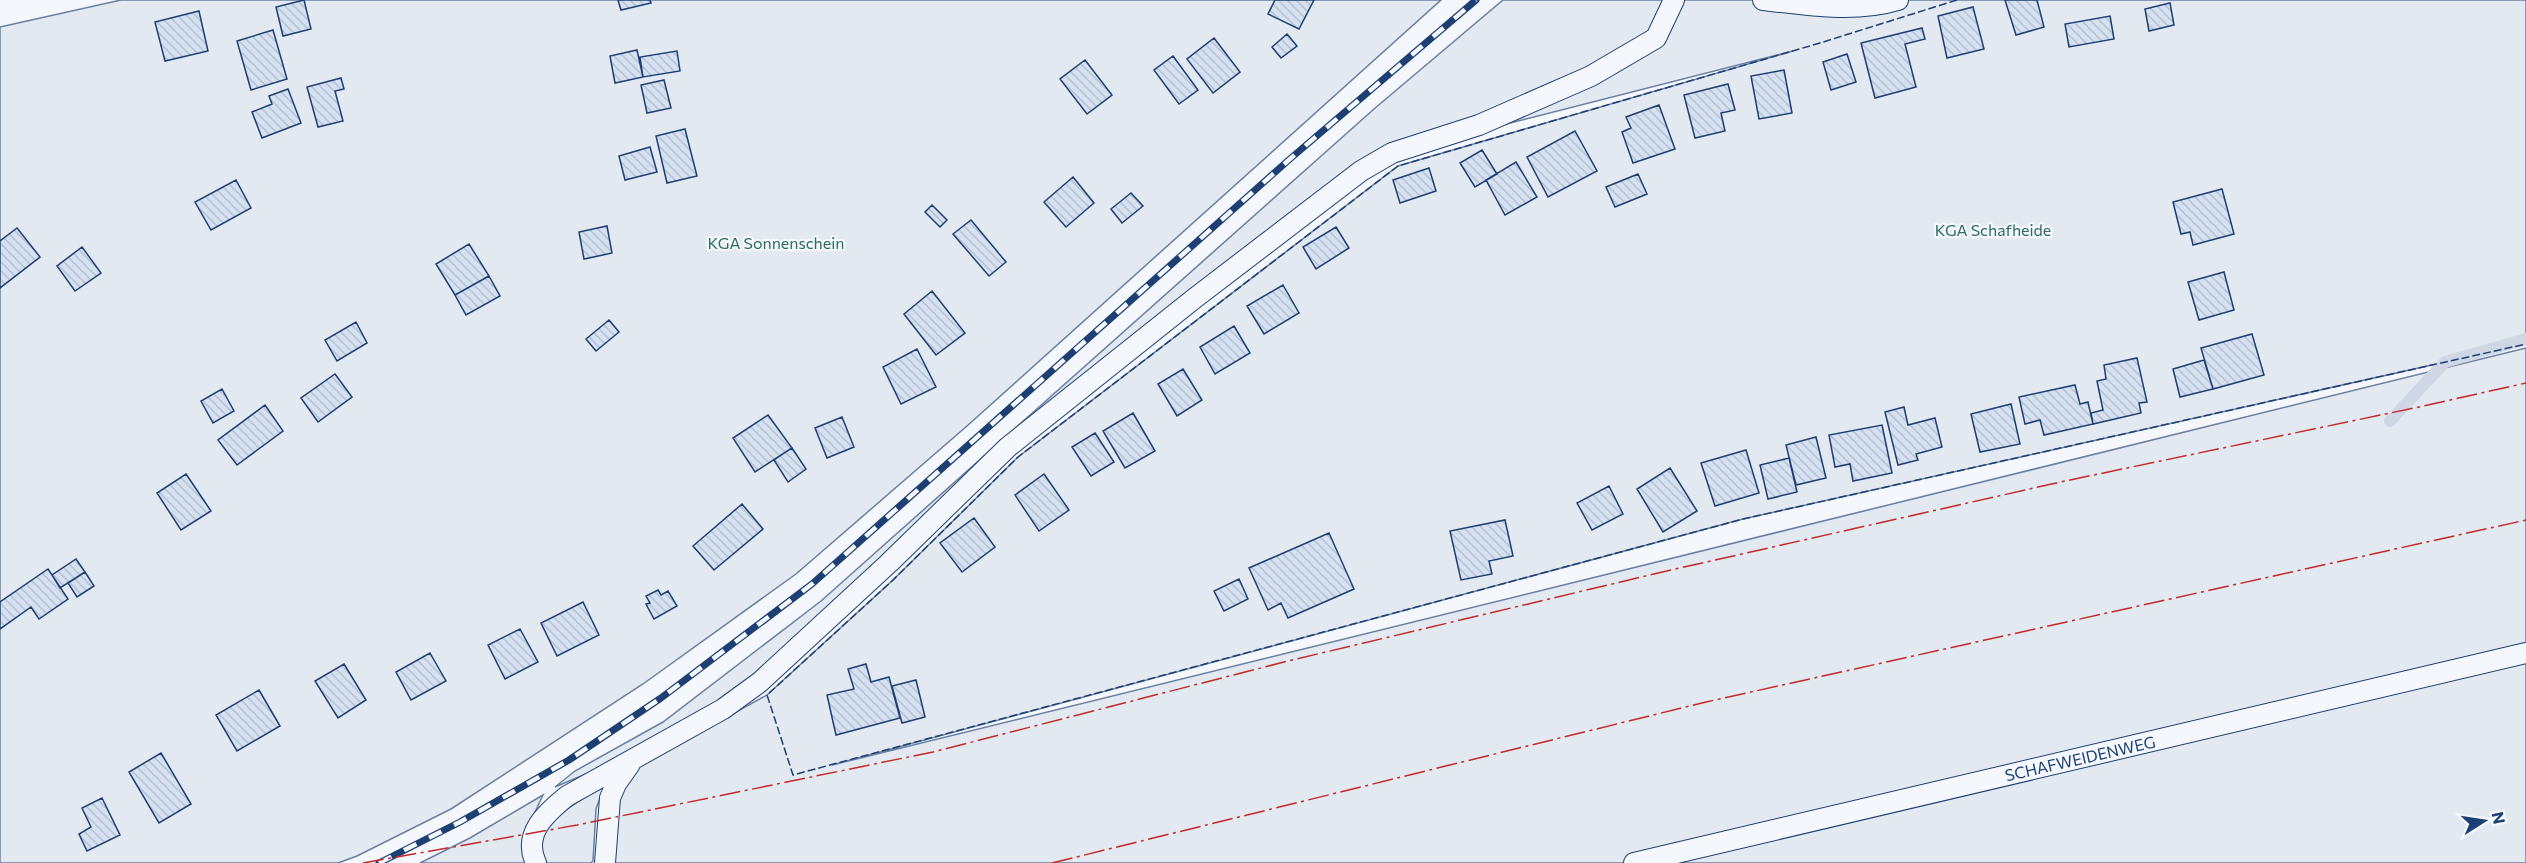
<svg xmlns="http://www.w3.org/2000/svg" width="2526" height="863" font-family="Commissioner,sans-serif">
<defs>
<pattern id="building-back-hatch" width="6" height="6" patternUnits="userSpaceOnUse" patternTransform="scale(1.5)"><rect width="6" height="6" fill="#d5e0f0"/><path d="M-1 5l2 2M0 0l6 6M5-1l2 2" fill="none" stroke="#b6c1d1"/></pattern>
</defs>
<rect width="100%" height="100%" fill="#f4f7fb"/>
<path fill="#e3e9f0" stroke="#687fa3" stroke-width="1.5" d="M121 0H1441L967 426 796 574 643 684 451 809 357 856 338 863H0V27Z
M1503 0H2526V344L1743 519 832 765 2526 348V863H612L620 794 636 767 767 695 893 580 1018 457 1398 166 1793 51 1392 153 1112 365 760 682 607 765 555 787 575 771 663 722 821 601 1374 109Z
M604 787 596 809 593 861 591 863H546C526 826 579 801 604 787Z
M543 795 527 829 528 863H420L470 838Z"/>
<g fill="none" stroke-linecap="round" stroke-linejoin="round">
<path stroke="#cfd7e4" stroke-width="12" d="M2390 421 2445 362 2526 339"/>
</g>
<path fill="url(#building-back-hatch)" stroke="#1d3f73" stroke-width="1.5" d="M304 0 311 29 283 36 276 7Z
M618 0H650L651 3 621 10Z
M1275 0H1314L1299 29 1268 14Z
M2005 0H2037L2044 27 2016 35Z
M2170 3 2174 25 2149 31 2145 9Z
M1973 7 1984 49 1947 58 1938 16Z
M199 11 208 51 165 61 155 22Z
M2110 16 2114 39 2069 47 2065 24Z
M1922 28 1925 39 1905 44 1916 87 1875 98 1861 43Z
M273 30 287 79 251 90 237 41Z
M1287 34 1297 46 1281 58 1272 47Z
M1214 38 1240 72 1213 93 1187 59Z
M637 50 643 77 615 83 610 56Z
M677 51 680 71 643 77 640 57Z
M1847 54 1856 82 1831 90 1823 62Z
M1173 56 1198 90 1179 104 1154 70Z
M1085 60 1112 95 1087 114 1060 79Z
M1784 70 1792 113 1759 119 1751 76Z
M341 78 344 89 335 91 343 121 318 127 307 87Z
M664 80 671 108 647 113 641 85Z
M1728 84 1735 110 1721 113 1725 131 1695 138 1684 95Z
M288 89 301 123 262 138 252 112 272 104 269 96Z
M1659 105 1675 149 1633 163 1622 132 1631 128 1626 117Z
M685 129 697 176 667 183 656 136Z
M1575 131 1597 171 1548 197 1527 157Z
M650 147 657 172 625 180 619 156Z
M1482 150 1497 174 1475 187 1460 163Z
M1516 162 1537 197 1505 215 1486 180Z
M1429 168 1436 191 1400 203 1393 180Z
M1638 174 1647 194 1615 207 1606 187Z
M1073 177 1094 203 1066 227 1044 202Z
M236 180 251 208 211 230 195 202Z
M2222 189 2234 234 2193 245 2190 232 2181 234 2173 202Z
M1131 193 1143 206 1122 223 1111 209Z
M932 205 947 220 940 227 925 212Z
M971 220 1006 262 989 276 953 234Z
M607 226 612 253 584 259 579 232Z
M1336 227 1349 248 1316 269 1303 247Z
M17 228 40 257 0 288V241Z
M469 244 489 276 455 295 436 264Z
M82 247 101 273 75 291 57 266Z
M2224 272 2234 310 2199 320 2188 282Z
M489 276 500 296 466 315 455 295Z
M1283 285 1299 313 1264 334 1247 306Z
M932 291 965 333 936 355 904 314Z
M609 320 619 332 596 351 586 339Z
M356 322 367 343 337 361 325 340Z
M1234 326 1250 353 1215 374 1200 347Z
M2252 334 2264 375 2213 389 2201 348Z
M917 349 936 387 901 404 883 367Z
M2137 358 2147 402 2139 403 2141 413 2093 424 2091 413 2103 410 2097 381 2106 379 2104 365Z
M2204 360 2213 389 2180 397 2173 369Z
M1183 369 1202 400 1177 416 1158 384Z
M335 374 352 397 318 422 301 398Z
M2075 385 2080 404 2088 402 2093 424 2044 435 2040 420 2025 424 2019 397Z
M222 389 234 411 213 423 201 401Z
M2011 404 2020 444 1980 452 1971 414Z
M265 405 283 431 237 465 218 440Z
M1904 407 1908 425 1935 418 1942 447 1916 454 1918 460 1898 465 1885 412Z
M1133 413 1155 451 1125 468 1103 431Z
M768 415 792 448 755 472 733 438Z
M842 417 854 447 827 458 815 428Z
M1882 425 1892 473 1853 481 1850 464 1835 467 1829 435Z
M1095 433 1114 462 1091 476 1072 447Z
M1816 437 1826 478 1796 485 1786 445Z
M792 448 806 469 788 482 774 460Z
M1746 450 1759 493 1715 506 1701 463Z
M1789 458 1797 492 1768 499 1760 465Z
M1670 468 1697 511 1663 532 1637 489Z
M186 474 211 511 181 530 157 493Z
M1044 474 1069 510 1039 531 1015 495Z
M1609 486 1623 514 1592 530 1577 503Z
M742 504 763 529 714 570 693 546Z
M974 518 995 547 962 572 940 543Z
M1505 520 1513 556 1489 561 1492 574 1461 580 1450 531Z
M1329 533 1354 589 1288 618 1281 603 1268 610 1249 568Z
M76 559 85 572 60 588 52 575Z
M48 569 68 599 39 619 31 607 0 629V602Z
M85 572 94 586 77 597 68 583Z
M1239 579 1248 599 1224 611 1214 591Z
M658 590 661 595 668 591 677 606 654 619 646 604 650 603 646 596Z
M583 602 599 635 557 656 541 623Z
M520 629 538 662 505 679 488 645Z
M430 653 446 681 411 700 396 672Z
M344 664 366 700 338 718 315 681Z
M866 664 871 682 889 677 900 718 836 735 827 695 854 689 848 669Z
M916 680 925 717 902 723 892 686Z
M259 690 280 726 237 751 216 715Z
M161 753 191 804 159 823 129 772Z
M102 798 120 835 87 851 79 834 91 827 82 808Z"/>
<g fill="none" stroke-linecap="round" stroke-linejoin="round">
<g stroke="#1d3f73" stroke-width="22">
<path id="lane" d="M1763 0C1807 5 1855 13 1898 0
M536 863C522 834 546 813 567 796L723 709 760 682 889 563 1008 447 1195 298 1361 171 1392 153 1479 125 1591 76 1656 38 1674 0
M605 863 610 798 616 784 630 764
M1634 863 2526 653"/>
</g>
<use href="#lane" stroke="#f4f7fb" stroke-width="20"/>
<g stroke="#1d3f73" stroke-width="7">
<path id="rail" d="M379 863 460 822 569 760 661 698 812 584 1291 158 1476 0"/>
</g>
<use href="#rail" stroke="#f4f7fb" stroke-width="4.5" stroke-dasharray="14" stroke-linecap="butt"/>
<path stroke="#1d3f73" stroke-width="1.5" stroke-dasharray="8 3" stroke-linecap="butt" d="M1957 0 1820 43 1398 166 1018 457 893 580 767 695 793 775 1743 519 2526 344"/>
<path stroke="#c62828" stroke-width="1.5" stroke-dasharray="21 4.5 3 4.5" stroke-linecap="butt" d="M363 863 577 825 933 752 1288 661 1671 570 2065 481 2419 407 2526 383
M1052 863 1706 702 2526 520"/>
</g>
<g text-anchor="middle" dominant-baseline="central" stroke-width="4.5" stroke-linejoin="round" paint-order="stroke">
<g font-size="16" fill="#2c6c60" stroke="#f4f7fb">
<text x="1993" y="229">KGA Schafheide</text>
<text x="776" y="242">KGA Sonnenschein</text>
</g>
<g font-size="16" fill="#1d3f73" stroke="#f4f7fb">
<text transform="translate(2080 758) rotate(-13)">SCHAFWEIDENWEG</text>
</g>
</g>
<g transform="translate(2484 821) rotate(78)" stroke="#f4f7fb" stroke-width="4.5" paint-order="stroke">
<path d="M0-4.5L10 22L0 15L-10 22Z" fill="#1d3f73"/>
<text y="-9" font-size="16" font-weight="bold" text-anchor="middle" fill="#1d3f73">N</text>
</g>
</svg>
